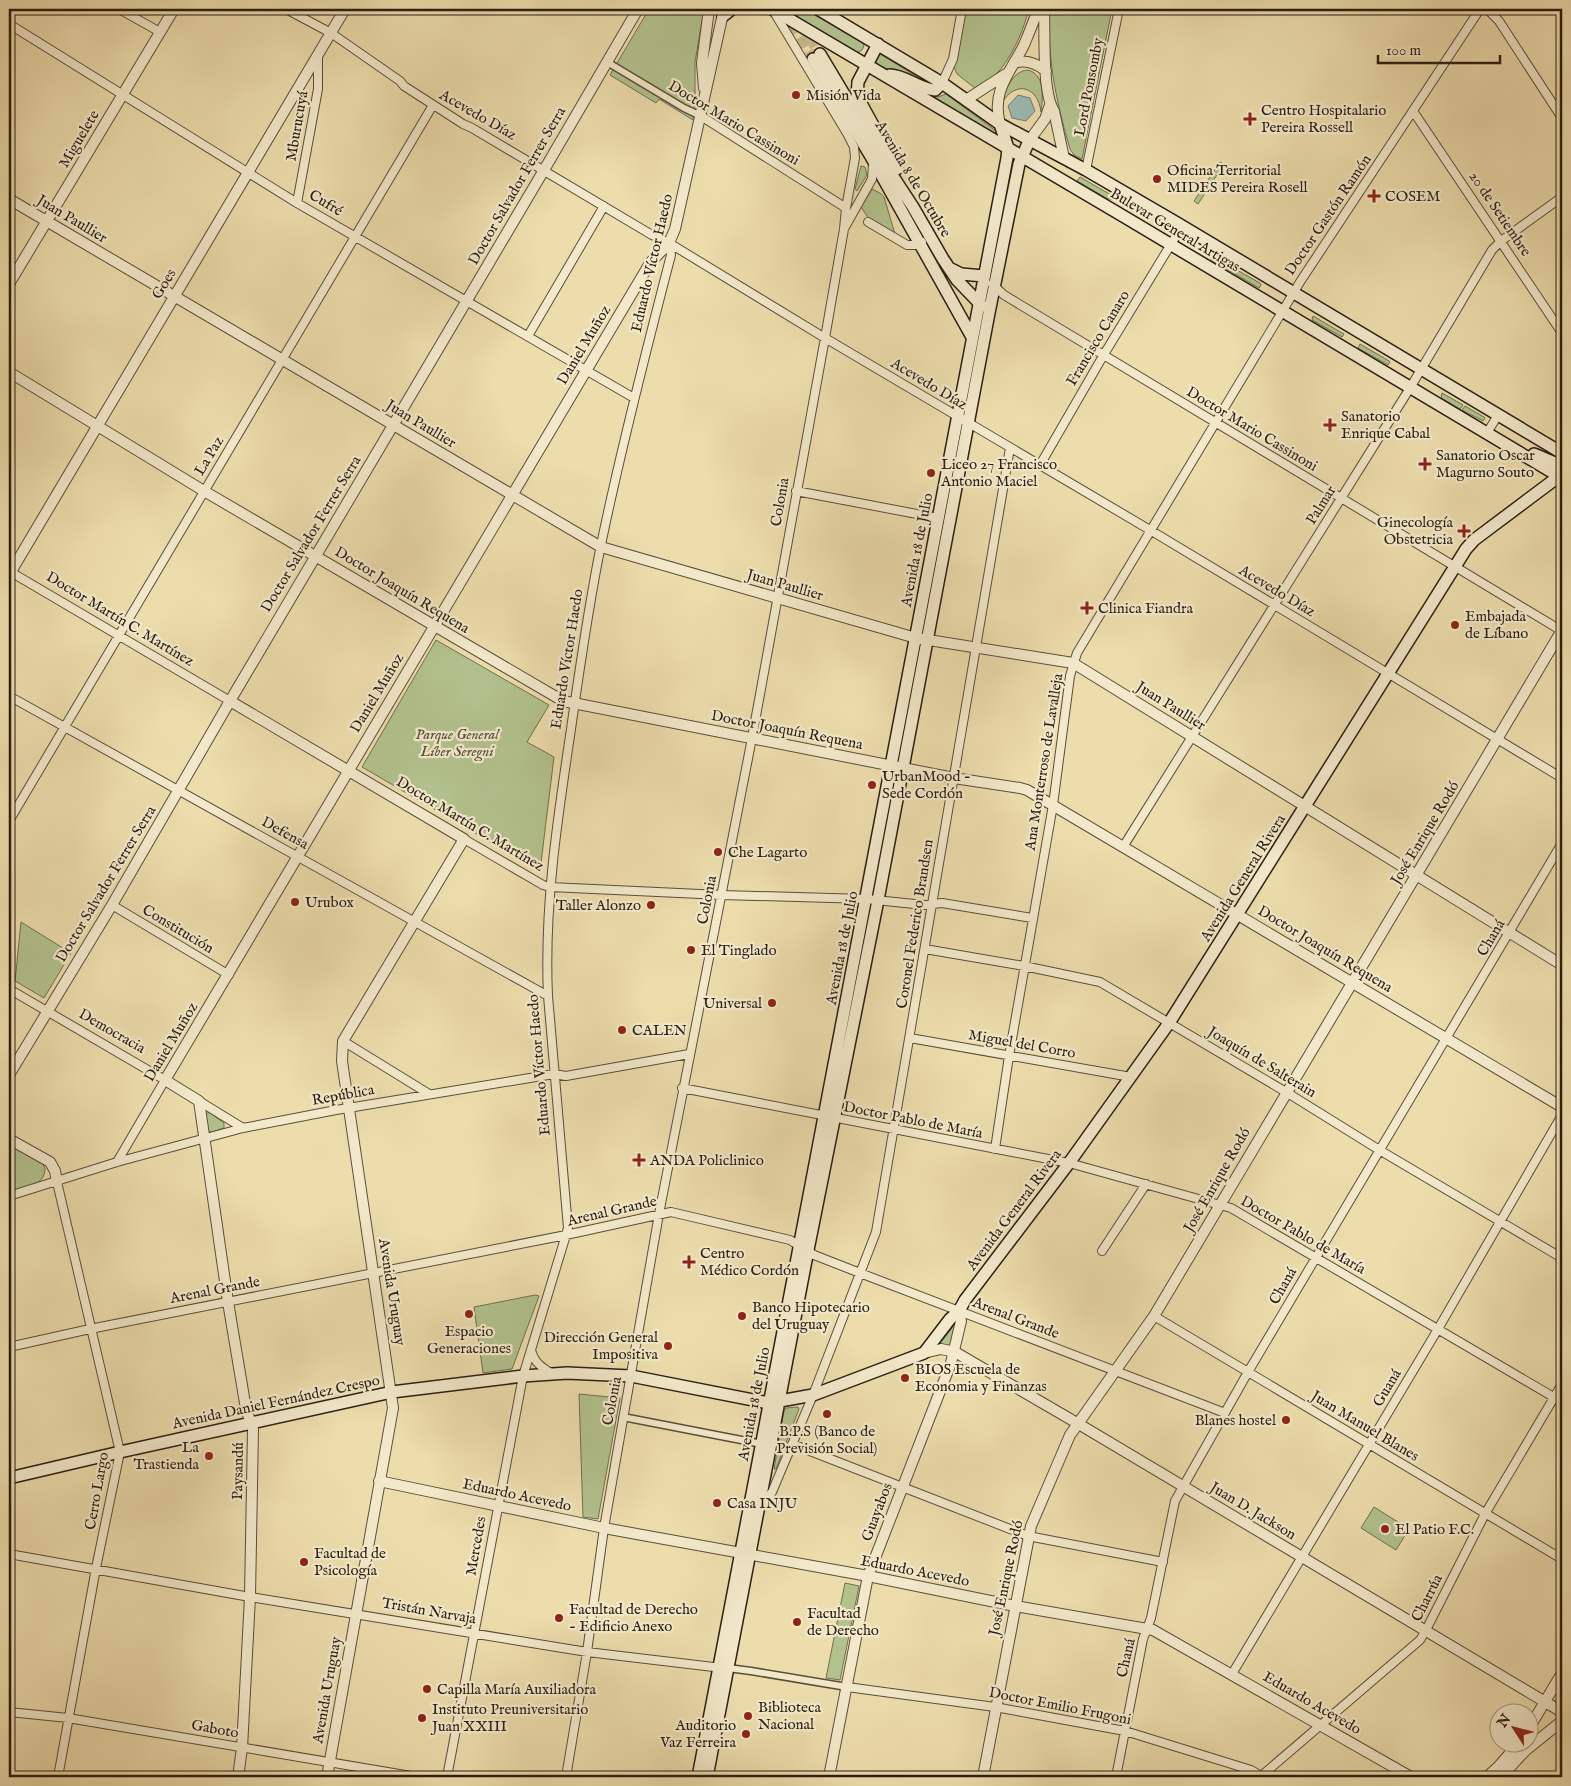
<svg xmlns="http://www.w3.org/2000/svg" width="1571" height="1786" font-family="'IM FELL English',serif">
<rect width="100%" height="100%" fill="#edddad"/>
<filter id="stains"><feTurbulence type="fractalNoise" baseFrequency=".004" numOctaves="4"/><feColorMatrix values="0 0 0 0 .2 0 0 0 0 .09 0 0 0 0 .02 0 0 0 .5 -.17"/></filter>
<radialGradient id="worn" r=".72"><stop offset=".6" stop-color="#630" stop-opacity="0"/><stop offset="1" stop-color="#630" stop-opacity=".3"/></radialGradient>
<path fill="#b2c28e" stroke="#6e7050" d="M649 9H704L695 62V106L693 120 659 99 656 103 610 75Z
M783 9H804L863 43 864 46 862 50 857 53Z
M966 9H1029C1024 28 1015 50 1003 66 996 76 986 82 976 89L957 74 954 67Z
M1050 9H1112L1082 159 1074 155 1070 149C1057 105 1046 55 1050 9Z
M880 54 928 83 879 66 875 61Z
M1027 70C1045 73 1043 97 1041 112 1038 86 1015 80 1002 103 1005 90 1012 72 1027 70Z
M946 94 996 131 997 135 932 96 938 97Z
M1220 162 1224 164 1198 204 1194 201Z
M861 166 865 167 867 175 857 191 855 189Z
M1080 177 1118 199V201L1106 198 1077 181Z
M872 189 880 193 884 197 895 234 869 219 861 207Z
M1212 256 1260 283 1261 285 1259 288 1211 260Z
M1313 316 1342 333 1344 334 1342 337 1312 320Z
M1360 344 1389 361 1390 362 1388 365 1358 348Z
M1442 393 1463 405 1460 409 1441 398Z
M1465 406 1484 417 1485 418 1483 421 1462 410Z
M436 640 549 705 527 742 554 757 540 871 362 767Z
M21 922 71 953 44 998 15 981Z
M207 1113H210L224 1123V1128L212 1132 208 1131 205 1115Z
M9 1144 42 1163 45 1168C45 1187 24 1187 9 1191Z
M535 1295 539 1296 512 1369 483 1373 474 1307Z
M955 1324H957L950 1346 939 1345Z
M579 1394 620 1398 598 1519 583 1517Z
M798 1407 799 1409 776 1469H774L784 1411 786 1408Z
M1374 1507 1409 1529 1396 1550 1361 1528Z
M845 1583 859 1586 840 1680 826 1678Z"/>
<path fill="#9dbab4" stroke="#6f7c74" d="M1018 95 1030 98 1035 111 1026 121 1012 118 1008 106Z"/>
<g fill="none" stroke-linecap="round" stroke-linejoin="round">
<path stroke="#c6b78e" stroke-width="11" stroke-dasharray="11 5.5" stroke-linecap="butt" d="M783 9 813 59
M792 9 820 54"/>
<g stroke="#5a4e3a" stroke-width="9">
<path id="pedestrian" d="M607 62 684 108 701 116
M623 1417 762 1444
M728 1668 751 1671 847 1687"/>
</g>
<g stroke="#5a4e3a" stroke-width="10">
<path id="minor" d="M119 9 160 32
M286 9 331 33 400 81 404 86 463 124 472 128 652 235 669 243 825 338 1150 530 1562 778
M1487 9 1499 21 1562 118
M9 10V9
M9 24 297 203 634 398
M942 83 953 59 962 9
M1413 111 1562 333
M701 116 846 208
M1086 170 1119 9
M297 203 318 89V54
M868 222 907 245H916L922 242
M845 227 872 179 873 164
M992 284 1004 295 1562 631
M528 336 604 206
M1487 433 1498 415
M1040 465 1103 356 1182 226
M796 491 938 518
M9 571 230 701
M9 696 548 996
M9 821 433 105
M464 839 543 885 550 887 722 895 866 899 924 905 942 903 1032 918
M1123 847 1410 388 1492 250 1501 241 1562 197
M112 905 229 975
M925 949 1024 966 1100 982 1286 1092 1381 1151 1562 1258
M9 989 165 1080 117 1162
M910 1038 1131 1077
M343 1041 429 1094
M682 1088 1069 1163 1231 1208 1562 1402
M199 1101 243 1128
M995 1149 1009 1056 1053 805 1070 676 1077 653 1300 282 1480 9
M57 1182 120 1452 96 1568 58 1777
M9 1196 117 1162 243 1128 336 1110 554 1074 566 1076 689 1054
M1102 1251 1146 1184
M1154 1316 1562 1559
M9 1347 90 1329 566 1235 671 1212 790 1240 814 1255 860 1273 1225 1413
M531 1350C534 1362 541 1367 551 1373
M9 1417V1450
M792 1444 1028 1536 1163 1562
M760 1508 772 1492 813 1395 876 1232 1010 448
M9 1554 250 1597 587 1652 722 1668
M1232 1674 1438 1329 1562 1115
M847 1687 995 1707 1125 1731 1251 1770 1263 1777
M9 1712 68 1718 417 1777
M830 1775 840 1777
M447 1777 523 1376 566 1235 568 1228 548 996C544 908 557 822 570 736 579 673 588 608 601 545 621 448 646 351 671 255L669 243
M566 1777 587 1652 604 1528 659 1214 752 738 825 338 844 229 846 208 855 158 854 147 848 135 774 12
M1116 1777 1143 1639 1151 1618 1175 1501 1248 1372 1562 843
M1260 1777 1420 1640 1426 1630 1485 1514 1562 1384"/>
</g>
<g stroke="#5a4e3a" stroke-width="12">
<path id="tertiary" d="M1044 9C1045 32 1042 93 1054 111L1064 158
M1014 63C1026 59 1036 63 1046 71
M704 88 702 63 709 9
M966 100 1006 74
M1000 124C991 91 1010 73 1024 45 1029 33 1034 21 1038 9
M1029 141 1045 119 1050 105
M9 199 601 547 916 638 1073 663 1562 965
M9 284 174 9
M9 372 204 491 563 701 954 778 1020 788 1027 790 1562 1107
M9 575 345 9
M230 701 464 839 343 1041 342 1061 393 1408 327 1777
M9 1075 112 905 230 701 544 170 638 9
M9 1139 50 1162 55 1171 57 1182
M924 1353 941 1349 955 1352 1077 1423 1562 1712
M379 1481 604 1528 868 1576 1015 1606 1153 1630 1411 1777
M1528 1730 1562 1673
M238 1777 242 1748 250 1597 253 1429 246 1409 228 1302 199 1101 165 1080 650 263 669 243 675 229 724 9
M829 1777 868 1576 951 1363 961 1321 959 1311
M983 1777 1031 1526 1070 1435 1154 1316 1562 630
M1487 1777 1498 1767 1518 1744
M1501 1777 1526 1750 1562 1721"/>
</g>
<g stroke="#291e13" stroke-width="14">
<path id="secondary" d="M772 9 1123 216 1562 478
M818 9 942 83 1000 124 1086 170 1177 223 1562 453
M723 16 732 9
M878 44 858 82 857 96 897 169
M820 54 896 181 913 207 943 259 957 280 982 306
M813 59 873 160 972 337
M890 75C907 76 919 89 935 90L942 83
M949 268 961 274 984 276
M1534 454 1562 466
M9 1478 120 1452 392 1392 523 1376 567 1373 631 1376 769 1403 813 1395 924 1353 950 1319 959 1311 965 1300 1069 1163 1169 1023 1466 549 1474 540 1562 474
M698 1777 1007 158 1008 148 1000 124
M707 1777 808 1250 878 900 989 313 1019 164 1029 141"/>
</g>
<use href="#pedestrian" stroke="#f3e9ca" stroke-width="6"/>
<use href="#minor" stroke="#f3e9ca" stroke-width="8"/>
<use href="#tertiary" stroke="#f3e9ca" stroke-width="10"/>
<use href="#secondary" stroke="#f3e9ca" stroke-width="11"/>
</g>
<g fill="#8f2418" stroke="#f3e9ca" stroke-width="2">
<circle cx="796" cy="95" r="5"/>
<path d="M1247.5 111.5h5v5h5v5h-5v5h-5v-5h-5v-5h5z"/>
<circle cx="1157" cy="179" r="5"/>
<path d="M1371.5 188.5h5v5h5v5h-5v5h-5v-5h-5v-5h5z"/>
<path d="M1327.5 417.5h5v5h5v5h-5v5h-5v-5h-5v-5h5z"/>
<path d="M1422.5 456.5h5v5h5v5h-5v5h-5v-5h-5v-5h5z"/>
<circle cx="931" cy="473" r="5"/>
<path d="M1461.5 523.5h5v5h5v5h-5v5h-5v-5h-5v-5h5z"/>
<path d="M1084.5 600.5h5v5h5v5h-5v5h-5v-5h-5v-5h5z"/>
<circle cx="1455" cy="625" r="5"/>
<circle cx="872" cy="785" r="5"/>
<circle cx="718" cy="852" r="5"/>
<circle cx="295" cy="902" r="5"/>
<circle cx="651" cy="905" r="5"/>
<circle cx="691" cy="950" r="5"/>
<circle cx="772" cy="1003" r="5"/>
<circle cx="622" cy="1030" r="5"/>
<path d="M636.5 1152.5h5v5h5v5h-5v5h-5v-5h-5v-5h5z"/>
<path d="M686.5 1254.5h5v5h5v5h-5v5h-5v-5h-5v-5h5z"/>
<circle cx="469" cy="1314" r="5"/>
<circle cx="742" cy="1316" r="5"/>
<circle cx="668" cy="1346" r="5"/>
<circle cx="905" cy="1378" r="5"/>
<circle cx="827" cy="1414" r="5"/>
<circle cx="1286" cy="1420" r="5"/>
<circle cx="209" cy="1456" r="5"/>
<circle cx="717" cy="1503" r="5"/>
<circle cx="1385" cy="1529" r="5"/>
<circle cx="304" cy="1562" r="5"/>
<circle cx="559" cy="1618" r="5"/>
<circle cx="797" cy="1622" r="5"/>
<circle cx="427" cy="1689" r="5"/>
<circle cx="748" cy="1716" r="5"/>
<circle cx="422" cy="1718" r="5"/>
<circle cx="746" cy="1734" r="5"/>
</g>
<g text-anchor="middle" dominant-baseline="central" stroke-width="4.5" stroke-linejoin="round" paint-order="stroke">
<g font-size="15" fill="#291e13" stroke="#f3e9ca">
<text transform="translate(1089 87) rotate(-79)">Lord Ponsomby</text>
<text transform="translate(478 115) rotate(30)">Acevedo Díaz</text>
<text transform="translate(734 123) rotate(31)">Doctor Mario Cassinoni</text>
<text transform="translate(297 126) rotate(-80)">Mburucuyá</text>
<text transform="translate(79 139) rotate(-59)">Miguelete</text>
<text transform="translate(913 179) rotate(59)">Avenida 8 de Octubre</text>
<text transform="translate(517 186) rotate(-60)">Doctor Salvador Ferrer Serra</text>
<text transform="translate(326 203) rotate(31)">Cufré</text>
<text transform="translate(1500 214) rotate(56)">20 de Setiembre</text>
<text transform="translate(1328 215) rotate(-56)">Doctor Gastón Ramón</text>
<text transform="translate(72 219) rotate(31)">Juan Paullier</text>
<text transform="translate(1175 230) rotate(31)">Bulevar General Artigas</text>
<text transform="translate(652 263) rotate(-77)">Eduardo Víctor Haedo</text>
<text transform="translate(164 284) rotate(-59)">Goes</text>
<text transform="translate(1098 338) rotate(-59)">Francisco Canaro</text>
<text transform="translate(584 345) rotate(-59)">Daniel Muñoz</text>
<text transform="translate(929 384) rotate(31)">Acevedo Díaz</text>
<text transform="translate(421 424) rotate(31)">Juan Paullier</text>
<text transform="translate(1252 429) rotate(31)">Doctor Mario Cassinoni</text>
<text transform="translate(209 456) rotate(-59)">La Paz</text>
<text transform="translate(780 502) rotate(-80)">Colonia</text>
<text transform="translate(1321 505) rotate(-58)">Palmar</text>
<text transform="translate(311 534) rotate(-59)">Doctor Salvador Ferrer Serra</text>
<text transform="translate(917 550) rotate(-79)">Avenida 18 de Julio</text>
<text transform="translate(785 585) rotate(16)">Juan Paullier</text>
<text transform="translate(402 590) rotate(31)">Doctor Joaquín Requena</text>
<text transform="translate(1277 591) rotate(31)">Acevedo Díaz</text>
<text transform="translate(120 619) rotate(31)">Doctor Martín C. Martínez</text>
<text transform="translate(567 659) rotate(-81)">Eduardo Víctor Haedo</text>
<text transform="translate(377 693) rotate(-59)">Daniel Muñoz</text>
<text transform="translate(1171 706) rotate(32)">Juan Paullier</text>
<text transform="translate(787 730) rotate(11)">Doctor Joaquín Requena</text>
<text transform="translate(1044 762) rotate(-81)">Ana Monterroso de Lavalleja</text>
<text transform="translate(470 824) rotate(31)">Doctor Martín C. Martínez</text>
<text transform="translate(285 833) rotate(29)">Defensa</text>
<text transform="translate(1425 833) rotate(-59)">José Enrique Rodó</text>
<text transform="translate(1243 878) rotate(-58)">Avenida General Rivera</text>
<text transform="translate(106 884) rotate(-59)">Doctor Salvador Ferrer Serra</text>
<text transform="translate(707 900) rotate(-79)">Colonia</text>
<text transform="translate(915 924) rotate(-81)">Coronel Federico Brandsen</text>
<text transform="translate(178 929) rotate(31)">Constitución</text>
<text transform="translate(1491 938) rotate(-59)">Chaná</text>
<text transform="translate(842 948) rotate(-79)">Avenida 18 de Julio</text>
<text transform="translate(1325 949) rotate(31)">Doctor Joaquín Requena</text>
<text transform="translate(112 1031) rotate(30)">Democracia</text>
<text transform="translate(171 1042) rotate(-59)">Daniel Muñoz</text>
<text transform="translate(1022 1044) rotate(10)">Miguel del Corro</text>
<text transform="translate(1262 1062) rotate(31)">Joaquín de Salterain</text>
<text transform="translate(539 1065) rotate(-95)">Eduardo Víctor Haedo</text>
<text transform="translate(343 1095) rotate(-10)">República</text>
<text transform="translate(913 1120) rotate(11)">Doctor Pablo de María</text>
<text transform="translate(1217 1180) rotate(-60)">José Enrique Rodó</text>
<text transform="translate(1014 1210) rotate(-53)">Avenida General Rivera</text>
<text transform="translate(612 1211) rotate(-13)">Arenal Grande</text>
<text transform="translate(1303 1235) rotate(30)">Doctor Pablo de María</text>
<text transform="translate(1283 1286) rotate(-60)">Chaná</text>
<text transform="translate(215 1290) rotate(-11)">Arenal Grande</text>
<text transform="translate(392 1292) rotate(81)">Avenida Uruguay</text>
<text transform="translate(1016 1318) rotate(21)">Arenal Grande</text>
<text transform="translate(1387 1388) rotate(-59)">Guaná</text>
<text transform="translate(612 1401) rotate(-79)">Colonia</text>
<text transform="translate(276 1402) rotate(-12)">Avenida Daniel Fernández Crespo</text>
<text transform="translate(754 1404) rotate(-79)">Avenida 18 de Julio</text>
<text transform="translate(1365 1426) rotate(31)">Juan Manuel Blanes</text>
<text transform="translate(238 1471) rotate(-89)">Paysandú</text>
<text transform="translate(97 1491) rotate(-80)">Cerro Largo</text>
<text transform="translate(517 1495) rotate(12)">Eduardo Acevedo</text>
<text transform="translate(1253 1511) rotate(31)">Juan D. Jackson</text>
<text transform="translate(877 1512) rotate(-69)">Guayabos</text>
<text transform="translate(476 1546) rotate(-80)">Mercedes</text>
<text transform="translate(915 1571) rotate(11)">Eduardo Acevedo</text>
<text transform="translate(1006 1578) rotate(-78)">José Enrique Rodó</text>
<text transform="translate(1427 1598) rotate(-63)">Charrúa</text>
<text transform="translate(429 1611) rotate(10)">Tristán Narvaja</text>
<text transform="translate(1126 1658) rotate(-77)">Chaná</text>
<text transform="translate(327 1690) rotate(-80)">Avenida Uruguay</text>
<text transform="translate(1312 1703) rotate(30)">Eduardo Acevedo</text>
<text transform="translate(1060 1706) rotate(11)">Doctor Emilio Frugoni</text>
<text transform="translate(215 1729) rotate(10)">Gaboto</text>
</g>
<g font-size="15" fill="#291e13" stroke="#f3e9ca" text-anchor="start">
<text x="806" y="95">Misión Vida</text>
<text x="1261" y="110">Centro Hospitalario<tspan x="1261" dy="17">Pereira Rossell</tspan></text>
<text x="1167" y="170">Oficina Territorial<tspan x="1167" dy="17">MIDES Pereira Rosell</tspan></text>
<text x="1385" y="196">COSEM</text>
<text x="1341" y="416">Sanatorio<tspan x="1341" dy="17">Enrique Cabal</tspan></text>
<text x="1436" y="455">Sanatorio Oscar<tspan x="1436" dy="17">Magurno Souto</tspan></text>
<text x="941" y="464">Liceo 27 Francisco<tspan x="941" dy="17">Antonio Maciel</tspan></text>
<text x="1453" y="522" text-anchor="end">Ginecología<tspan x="1453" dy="17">Obstetricia</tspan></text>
<text x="1098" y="608">Clinica Fiandra</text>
<text x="1465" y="616">Embajada<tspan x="1465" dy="17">de Líbano</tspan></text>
<text x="882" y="776">UrbanMood -<tspan x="882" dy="17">Sede Cordón</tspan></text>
<text x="728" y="852">Che Lagarto</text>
<text x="305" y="902">Urubox</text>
<text x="641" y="905" text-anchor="end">Taller Alonzo</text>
<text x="701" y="950">El Tinglado</text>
<text x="762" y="1003" text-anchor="end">Universal</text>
<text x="632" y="1030">CALEN</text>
<text x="650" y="1160">ANDA Policlinico</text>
<text x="700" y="1253">Centro<tspan x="700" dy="17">Médico Cordón</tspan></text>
<text x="752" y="1307">Banco Hipotecario<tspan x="752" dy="17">del Uruguay</tspan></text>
<text x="469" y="1331" text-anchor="middle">Espacio<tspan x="469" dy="17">Generaciones</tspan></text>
<text x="658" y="1337" text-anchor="end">Dirección General<tspan x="658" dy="17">Impositiva</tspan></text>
<text x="915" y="1369">BIOS Escuela de<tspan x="915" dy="17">Economia y Finanzas</tspan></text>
<text x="1276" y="1420" text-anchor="end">Blanes hostel</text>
<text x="827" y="1431" text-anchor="middle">B.P.S (Banco de<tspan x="827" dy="17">Previsión Social)</tspan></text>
<text x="199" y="1447" text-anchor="end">La<tspan x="199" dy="17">Trastienda</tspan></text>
<text x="727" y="1503">Casa INJU</text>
<text x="1395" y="1529">El Patio F.C.</text>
<text x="314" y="1553">Facultad de<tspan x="314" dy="17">Psicología</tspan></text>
<text x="569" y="1609">Facultad de Derecho<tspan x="569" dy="17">- Edificio Anexo</tspan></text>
<text x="807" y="1613">Facultad<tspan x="807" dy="17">de Derecho</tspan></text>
<text x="437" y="1689">Capilla María Auxiliadora</text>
<text x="758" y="1707">Biblioteca<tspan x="758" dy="17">Nacional</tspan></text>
<text x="432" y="1709">Instituto Preuniversitario<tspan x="432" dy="17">Juan XXIII</tspan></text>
<text x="736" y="1725" text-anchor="end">Auditorio<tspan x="736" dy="17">Vaz Ferreira</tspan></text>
</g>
<g font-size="15" font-style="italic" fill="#524f38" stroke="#f3e9ca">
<text x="457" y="734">Parque General<tspan x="457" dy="17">Líber Seregni</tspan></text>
</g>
</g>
<rect width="1571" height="1786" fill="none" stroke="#edddad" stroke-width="30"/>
<rect x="10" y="10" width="1551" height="1766" fill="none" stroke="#291e13" stroke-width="2.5"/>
<rect x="15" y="15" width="1541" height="1756" fill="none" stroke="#291e13"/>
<g transform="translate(1514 1728) rotate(306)"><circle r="24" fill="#f3e9ca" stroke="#a29881"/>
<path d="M0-4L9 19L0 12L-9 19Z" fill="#8f2418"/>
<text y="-8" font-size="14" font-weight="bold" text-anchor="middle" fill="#291e13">N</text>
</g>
<path d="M1378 55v8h122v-8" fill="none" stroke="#291e13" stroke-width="2.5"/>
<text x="1386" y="55" font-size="15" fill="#291e13" stroke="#f3e9ca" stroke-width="4" paint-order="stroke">100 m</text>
<rect width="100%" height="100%" filter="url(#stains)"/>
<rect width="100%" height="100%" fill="url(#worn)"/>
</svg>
